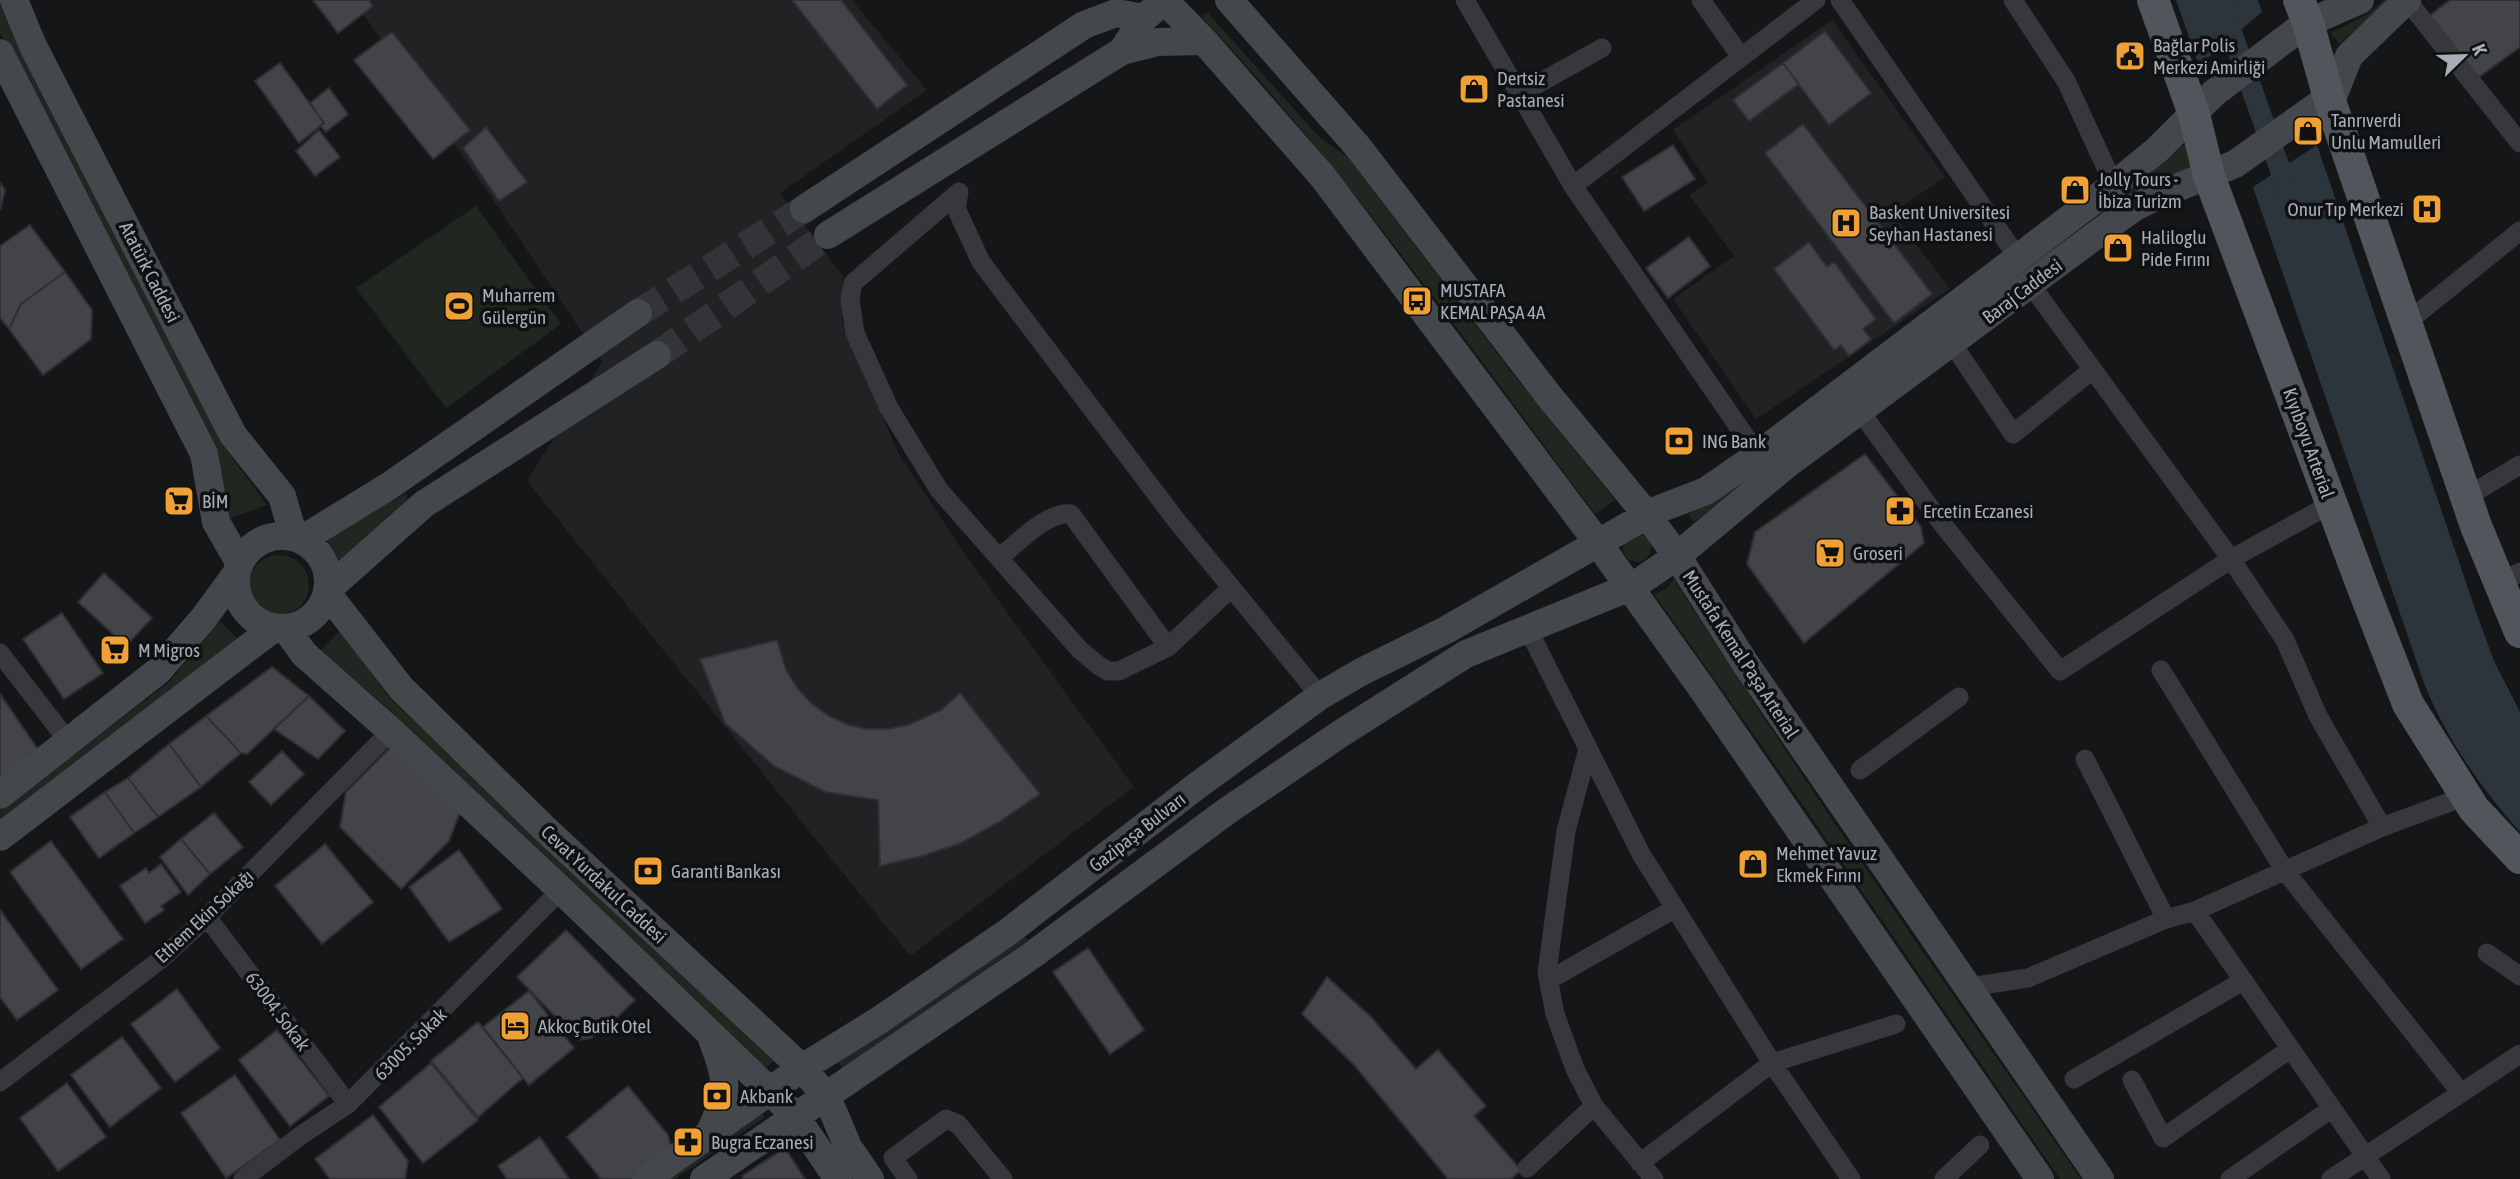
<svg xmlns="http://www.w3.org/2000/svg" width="2520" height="1179" font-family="'Asap Condensed',sans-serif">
<rect width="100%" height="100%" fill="#151617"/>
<path fill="#212224" d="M353 0H852L927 90 780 193 843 276 842 321 898 453 964 553 1134 787 910 956 527 481 602 362 490 195Z
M1832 20 1945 177 1892 213 1950 289 1756 419 1673 299 1734 256 1689 195 1708 183 1673 130Z"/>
<path fill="#1f2720" d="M0 0 222 444 267 505 225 520 7 44 0 33Z
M2384 0H2391L2339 44 2331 33 2366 15Z
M1207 12 1320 138 1348 157 1510 370 1615 500 1595 514C1469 345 1346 171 1202 17Z
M2186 143 2196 167 1904 364 1694 522 1688 514 1723 494 2123 197Z
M476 206 561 324 446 408 356 288Z
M406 494 408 500 341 563 324 536Z
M1623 548a14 14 0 1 1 28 0a14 14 0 1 1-28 0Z
M249 585a30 30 0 1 1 60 0a30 30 0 1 1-60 0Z
M1674 579C1803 783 1943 980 2081 1179H2060L1764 749 1654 594 1666 589Z
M220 621 239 640 0 821V811L169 682Z
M341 630 387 695 773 1061 767 1068 382 703 320 651Z
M1022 934 1028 940 844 1069 836 1061Z
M759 1110 765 1117 675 1179H662Z"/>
<path fill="#2c353b" d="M2176 0H2258L2262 12 2199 65Z
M2317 145 2476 612 2494 661 2520 712V832C2481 788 2448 741 2425 686L2253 187Z"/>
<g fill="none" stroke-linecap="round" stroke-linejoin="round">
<path stroke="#2c353b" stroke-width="21" d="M2220 0 2289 194"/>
</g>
<path fill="#424447" stroke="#2f3033" stroke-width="2" d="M313 0H369L373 6 338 33Z
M792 0H841L907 85 877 109Z
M2450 0H2520V47L2475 80 2429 16Z
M1825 31 1871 93 1829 125 1783 63Z
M392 32 470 130 433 159 354 60Z
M280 63 324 123 299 143 255 81Z
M1783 63 1799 84 1749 121 1733 100Z
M329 88 348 114 326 132 320 125 324 123 310 103Z
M1803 124 1932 294 1894 323 1765 153Z
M486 127 527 182 499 201 463 148Z
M319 130 340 157 315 176 296 151Z
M1673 145 1695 179 1644 211 1622 177Z
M0 183 5 190 0 210Z
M30 225 65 272 21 304 9 329 0 318V246Z
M1689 237 1710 266 1668 298 1646 268Z
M1809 242 1827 267 1834 262 1876 319 1863 329 1871 339 1849 356 1841 345 1834 350 1774 269Z
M65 272 92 310 91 339 43 375 9 329 21 304Z
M1865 454 1921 527 1924 543 1804 643 1747 564 1755 532Z
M104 573 152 618 126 646 78 602Z
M62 613 103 673 64 699 23 639Z
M777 640 786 670 798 689 812 704 829 716 849 725 867 729H888L908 725 941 710 960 693 1040 794 999 822 961 843 922 856 880 866 878 800 825 792 774 766 725 723 700 659Z
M272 667 309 696 247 754 241 753 206 716Z
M0 694 39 751 0 778Z
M309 696 345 731 318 759 274 729Z
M206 716 241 753 201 787 169 744Z
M169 744 201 787 158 817 128 778Z
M394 744 460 812 449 841 401 889 340 827 346 792Z
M282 751 304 774 271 805 249 782Z
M128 778 158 817 134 833 105 792Z
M105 792 134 833 99 858 70 817Z
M214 813 243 847 210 874 181 839Z
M181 839 210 874 188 895 160 857Z
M51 841 123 939 81 969 10 872Z
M325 844 373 902 322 944 275 886Z
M459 850 502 909 449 942 409 887Z
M161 864 181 892 161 906 164 910 145 923 120 886 146 868 149 873Z
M0 910 58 990 17 1020 0 997Z
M566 930 635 1000 602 1032 591 1038 578 1040 517 977Z
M1088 948 1144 1030 1110 1054 1053 972Z
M1327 977 1371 1017 1416 1069 1438 1050 1486 1106 1474 1116 1521 1170 1511 1179H1448L1355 1066 1302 1014Z
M177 989 220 1048 175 1082 131 1024Z
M529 991 574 1048 529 1085 483 1027Z
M478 1022 523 1078 478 1117 431 1061Z
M277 1030 329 1096 290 1126 239 1060Z
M122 1037 161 1088 110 1127 71 1075Z
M431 1063 478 1120 423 1163 379 1107Z
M235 1075 280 1140 226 1178 181 1113Z
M67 1083 106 1137 58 1171 20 1118Z
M628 1086 668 1135 671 1147 633 1179H601L567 1137Z
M373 1115 408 1161 405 1179H330L315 1159Z
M540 1137 569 1179H507L498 1166Z
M785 1148 805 1179H743L742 1176Z"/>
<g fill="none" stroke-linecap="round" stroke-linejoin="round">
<path stroke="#323437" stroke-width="28" stroke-dasharray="28 14" stroke-linecap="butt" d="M638 313 804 209
M657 355 828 235"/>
<path stroke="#36383c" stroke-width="19" d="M1465 0 1573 186 1758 455
M1701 0 1741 57
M1840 0 2018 258
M2013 0 2066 81 2114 185
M2407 0 2520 143
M1520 94 1602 48
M1573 186 1816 0
M959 192 853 283 850 300 855 333 889 408 939 490 1080 650 1098 665 1108 671H1119L1168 647 1231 588
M959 192 956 208 981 262 1176 520 1320 696
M2031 285 2231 559 2285 640 2318 716 2382 827
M2406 323 2520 231
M1952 343 2013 434 2092 370
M1860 411 1940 521 2060 671 2231 559 2331 504
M2466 497 2520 465
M999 558C1018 543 1047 511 1071 514L1168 647
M2508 579 2520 572
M1527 627 1641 854 1772 1063 1851 1179
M0 653 68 741
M2161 670 2285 871 2461 1093
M1588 749 1566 831 1547 972 1555 1014 1575 1069 1594 1106 1654 1179
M2085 759 2166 919
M1860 770 1959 697
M2195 911 2381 1179
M207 917 348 1104
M2487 953 2520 976
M1549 980 1674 909
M1969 987 2028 978 2166 919 2195 911 2382 827 2466 796
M2074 1079 2243 981
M2132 1080 2163 1138 2290 1049
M0 1082 160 960 207 917 391 731
M1640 1163 1772 1063 1896 1024
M1527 1168 1594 1106
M243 1179 300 1136 348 1104 561 890
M908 1179 893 1158 946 1119 958 1124 1003 1179
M1944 1179 1980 1145
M2230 1179 2331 1109
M2331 1179 2520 1054"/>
<path stroke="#44474c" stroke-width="28" d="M14 0 33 46 233 435 282 496 294 537
M1164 0 1204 41 1323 177 1598 543 1703 690 2040 1179
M1229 0 1358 147 1549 396 1647 515 1677 556 1745 663 2100 1179
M1122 51 1158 42 1204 41
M0 53 204 454 216 522 239 562
M804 209 1084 25 1116 13 1144 18
M828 235 1122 51 1144 18 1165 0
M236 582a46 46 0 1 1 92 0a46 46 0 1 1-92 0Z
M301 540 389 486 638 313
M327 590 424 504 657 355
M327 593 401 688 546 830 802 1068 827 1097 848 1147 870 1179
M286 629 304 654 391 731 561 890 771 1092 796 1117 838 1179
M0 795 158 671 203 619 236 574
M0 837 274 628
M708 1136C729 1092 729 1084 712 1039
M646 1179 802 1068 878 1021 1008 932 1198 785 1320 696 1361 672 1446 630 1654 511 1706 491 1758 455 2114 185 2158 149 2214 93 2296 31 2308 23 2360 0
M704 1179 1031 956 1227 811 1340 734 1466 654 1635 585 1677 556 1786 465 2111 224 2135 207 2157 196 2235 164 2334 94 2349 56 2407 0"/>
<path stroke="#52555b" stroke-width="32" d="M2153 0 2194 114 2209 176 2363 588 2408 704 2474 809 2520 858
M2299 0 2308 23 2329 98 2476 526 2520 632"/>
</g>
<defs>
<g id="civic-square" transform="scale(1.575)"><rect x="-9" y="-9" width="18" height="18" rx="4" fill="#efa136" stroke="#101112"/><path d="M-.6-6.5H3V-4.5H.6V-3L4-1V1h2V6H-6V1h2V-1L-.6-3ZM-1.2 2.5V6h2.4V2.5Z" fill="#111"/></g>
<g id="shop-square" transform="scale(1.575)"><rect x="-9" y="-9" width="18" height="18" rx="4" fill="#efa136" stroke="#101112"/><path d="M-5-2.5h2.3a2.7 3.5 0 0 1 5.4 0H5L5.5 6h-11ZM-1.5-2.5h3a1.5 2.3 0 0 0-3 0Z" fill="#111"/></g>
<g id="hospital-square" transform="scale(1.575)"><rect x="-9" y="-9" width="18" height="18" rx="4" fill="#efa136" stroke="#101112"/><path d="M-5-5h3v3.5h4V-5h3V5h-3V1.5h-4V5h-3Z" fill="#111"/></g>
<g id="bus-square" transform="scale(1.575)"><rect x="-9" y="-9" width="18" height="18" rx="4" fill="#efa136" stroke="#101112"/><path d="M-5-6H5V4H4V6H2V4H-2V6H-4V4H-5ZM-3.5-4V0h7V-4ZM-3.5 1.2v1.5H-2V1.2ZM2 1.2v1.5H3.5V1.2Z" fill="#111"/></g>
<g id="stadium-square" transform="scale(1.575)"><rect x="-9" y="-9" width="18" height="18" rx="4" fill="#efa136" stroke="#101112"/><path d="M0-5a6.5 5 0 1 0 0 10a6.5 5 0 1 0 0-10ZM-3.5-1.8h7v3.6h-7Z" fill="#111"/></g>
<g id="bank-square" transform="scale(1.575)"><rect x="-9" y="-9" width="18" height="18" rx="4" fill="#efa136" stroke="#101112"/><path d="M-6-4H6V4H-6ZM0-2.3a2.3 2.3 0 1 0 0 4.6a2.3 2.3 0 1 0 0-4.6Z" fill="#111"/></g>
<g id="supermarket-square" transform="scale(1.575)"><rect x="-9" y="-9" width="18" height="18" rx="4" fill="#efa136" stroke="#101112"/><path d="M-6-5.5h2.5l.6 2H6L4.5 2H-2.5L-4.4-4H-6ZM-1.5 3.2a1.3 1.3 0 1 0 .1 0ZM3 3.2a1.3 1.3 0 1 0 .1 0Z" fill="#111"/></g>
<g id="pharmacy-square" transform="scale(1.575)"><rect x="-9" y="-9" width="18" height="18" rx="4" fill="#efa136" stroke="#101112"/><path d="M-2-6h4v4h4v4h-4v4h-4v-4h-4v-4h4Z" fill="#111"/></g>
<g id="hotel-square" transform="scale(1.575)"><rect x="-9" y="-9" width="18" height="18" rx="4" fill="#efa136" stroke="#101112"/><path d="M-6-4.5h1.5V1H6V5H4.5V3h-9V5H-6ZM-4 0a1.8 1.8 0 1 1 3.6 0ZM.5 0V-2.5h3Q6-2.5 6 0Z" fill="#111"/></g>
</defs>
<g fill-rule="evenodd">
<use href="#civic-square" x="2130" y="56"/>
<use href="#shop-square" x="1474" y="89"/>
<use href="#shop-square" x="2308" y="131"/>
<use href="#shop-square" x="2075" y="190"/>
<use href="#hospital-square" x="2427" y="209"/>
<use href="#hospital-square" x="1846" y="223"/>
<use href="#shop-square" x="2118" y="248"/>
<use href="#bus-square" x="1417" y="301"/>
<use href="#stadium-square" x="459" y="306"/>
<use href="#bank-square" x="1679" y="441"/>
<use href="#supermarket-square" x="179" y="501"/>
<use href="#pharmacy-square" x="1900" y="511"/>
<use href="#supermarket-square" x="1830" y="553"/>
<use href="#supermarket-square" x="115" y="650"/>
<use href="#shop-square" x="1753" y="864"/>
<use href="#bank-square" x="648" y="871"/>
<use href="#hotel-square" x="515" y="1026"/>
<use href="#bank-square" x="717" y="1096"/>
<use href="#pharmacy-square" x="688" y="1142"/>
</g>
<g text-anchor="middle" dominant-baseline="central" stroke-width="7" stroke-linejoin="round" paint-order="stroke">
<g font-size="19" fill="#a8aeb7" stroke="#101112" text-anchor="start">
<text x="2153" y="45">Bağlar Polis<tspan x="2153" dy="22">Merkezi Amirliği</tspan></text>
<text x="1497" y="78">Dertsiz<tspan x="1497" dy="22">Pastanesi</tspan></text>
<text x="2331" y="120">Tanrıverdi<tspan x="2331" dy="22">Unlu Mamulleri</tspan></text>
<text x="2098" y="179">Jolly Tours -<tspan x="2098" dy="22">İbiza Turizm</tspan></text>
<text x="2404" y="209" text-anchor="end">Onur Tıp Merkezi</text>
<text x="1869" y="212">Baskent Universitesi<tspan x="1869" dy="22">Seyhan Hastanesi</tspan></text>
<text x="2141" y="237">Haliloglu<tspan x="2141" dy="22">Pide Fırını</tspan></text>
<text x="1440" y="290">MUSTAFA<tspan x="1440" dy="22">KEMAL PAŞA 4A</tspan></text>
<text x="482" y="295">Muharrem<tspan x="482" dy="22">Gülergün</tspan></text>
<text x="1702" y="441">ING Bank</text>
<text x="202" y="501">BİM</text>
<text x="1923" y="511">Ercetin Eczanesi</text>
<text x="1853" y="553">Groseri</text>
<text x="138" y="650">M Migros</text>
<text x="1776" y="853">Mehmet Yavuz<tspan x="1776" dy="22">Ekmek Fırını</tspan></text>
<text x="671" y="871">Garanti Bankası</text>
<text x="538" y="1026">Akkoç Butik Otel</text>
<text x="740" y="1096">Akbank</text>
<text x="711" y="1142">Bugra Eczanesi</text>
</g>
<g font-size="19" fill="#a8aeb7" stroke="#101112">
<text transform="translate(150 272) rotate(63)">Atatürk Caddesi</text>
<text transform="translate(2022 291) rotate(-37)">Baraj Caddesi</text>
<text transform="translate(2309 443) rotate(70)">Kıyıboyu Arterial</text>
<text transform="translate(1741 654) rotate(57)">Mustafa Kemal Paşa Arterial</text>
<text transform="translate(1137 832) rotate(-38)">Gazipaşa Bulvarı</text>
<text transform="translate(604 884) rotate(43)">Cevat Yurdakul Caddesi</text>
<text transform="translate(204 916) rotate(-43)">Ethem Ekin Sokağı</text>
<text transform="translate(278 1011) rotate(53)">63004. Sokak</text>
<text transform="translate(410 1044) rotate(-45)">63005. Sokak</text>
</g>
</g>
<g transform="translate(2464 56) rotate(67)" stroke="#101112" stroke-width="5" paint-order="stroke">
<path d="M0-5L12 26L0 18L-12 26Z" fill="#a8aeb7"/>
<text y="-10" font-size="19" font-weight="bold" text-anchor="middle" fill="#a8aeb7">K</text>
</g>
</svg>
